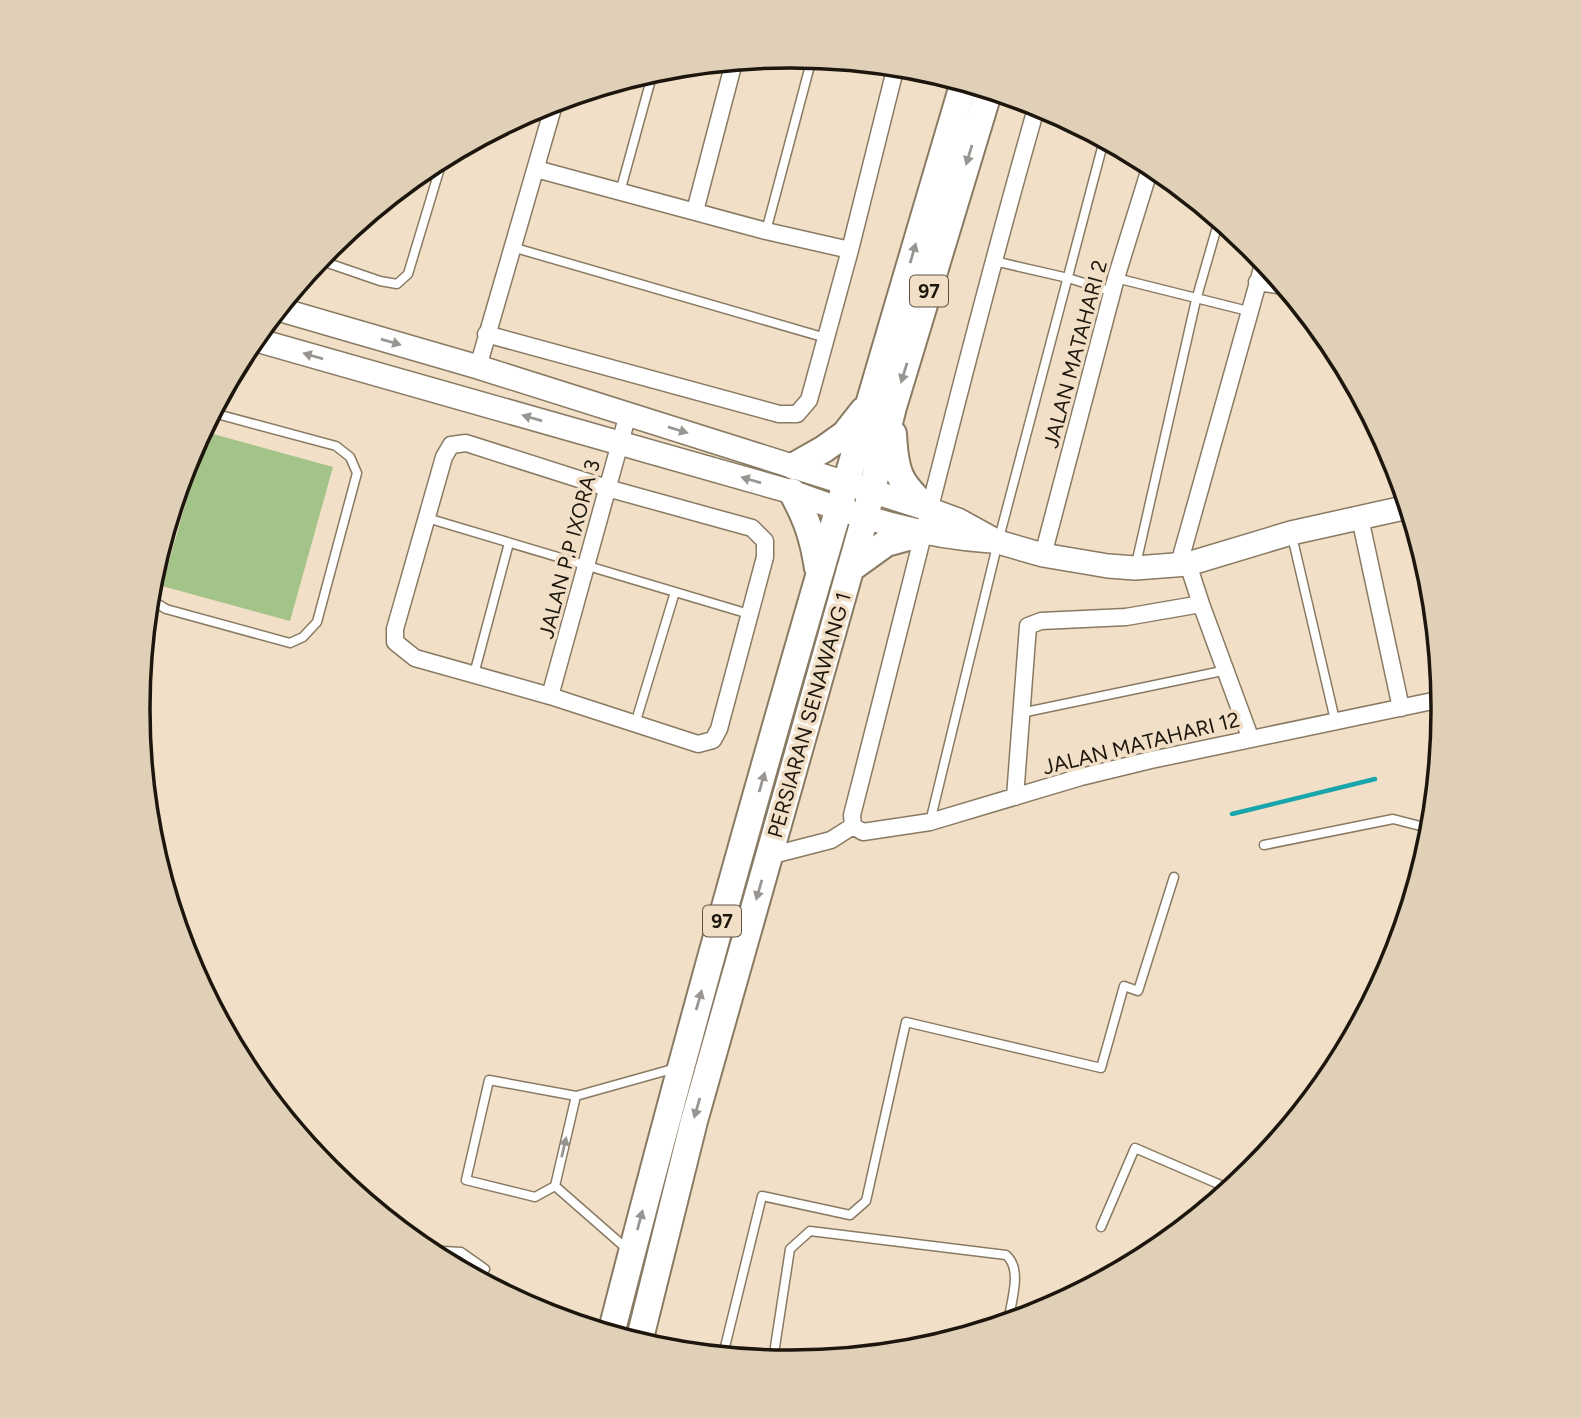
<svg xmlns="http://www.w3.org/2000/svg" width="1581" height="1418" font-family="Figtree,sans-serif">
<rect width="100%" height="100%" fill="#f1e0c7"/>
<path fill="#a3c388" d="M206 432 333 467 290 621 162 586Z"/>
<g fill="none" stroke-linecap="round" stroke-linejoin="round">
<path stroke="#19a5ac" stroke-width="4.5" d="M1232 814 1375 779"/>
<g stroke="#897a63" stroke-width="11">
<path id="lane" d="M620 192 653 72
M766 231 812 58
M512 247 826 338
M319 260 380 281 397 284 408 274 443 158
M994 261 1068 278 1113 292
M1116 278 1248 311
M178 489 151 588 153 601 166 609 290 643 303 637 317 622 357 473 350 457 336 446 213 413V410
M427 518 749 614
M1292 536 1335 720
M1136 564 1196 300 1219 220
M474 674 509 543
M1021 713 1227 670
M635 724 675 592
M930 822 998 542 1104 140
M1264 845 1393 819 1432 829
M555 1186 535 1197 466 1180 489 1080 576 1096
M1101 1227 1135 1148 1230 1189
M627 1249 555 1186 576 1096 676 1068
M425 1250 461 1252 485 1269
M723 1355 762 1196 850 1215 866 1201 906 1022 1101 1068 1124 986 1138 991 1174 877
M746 1358H771
M773 1360 790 1249 810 1231 1006 1255C1023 1269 1011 1302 1008 1322"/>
</g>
<g stroke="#897a63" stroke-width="19">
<path id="street" d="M536 169 766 231 850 250
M695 211 734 62
M1257 282 1284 286
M486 334 779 414H797L809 400 850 250 896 66
M478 367 555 101
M466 443 607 488 752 528 765 541V557L719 729 713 740 698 744 550 696 415 658 395 642V629L444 457 451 445Z
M1360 518 1401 708
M1043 555 1116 278 1151 165
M1179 564 1264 261
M1188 564 1201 604 1250 737
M550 696 628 414
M1015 797 1028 626 1041 621 1126 617 1201 604
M853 826 852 815C913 578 970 340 1037 105
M853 826 863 832 930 822 1081 777 1151 760 1442 699
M769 856 831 840 853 826"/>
</g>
<g stroke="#897a63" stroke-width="26">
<path id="secondary" d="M278 309 478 367 928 509 958 520 998 542 1043 555 1108 566 1135 568 1188 564 1291 533 1408 507
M253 339 792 492C857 516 921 537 991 541"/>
</g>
<g stroke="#897a63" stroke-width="30">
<path id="primary" d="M893 434C895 473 899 483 928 509
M794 466 824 449 845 434 863 411
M792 492C807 519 813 537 818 568
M850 569 886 543 923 533
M611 1334C718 914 841 498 964 82
M639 1342 694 1121 865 517 893 407 989 90"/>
</g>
<use href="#lane" stroke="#fff" stroke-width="8"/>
<use href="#street" stroke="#fff" stroke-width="16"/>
<use href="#secondary" stroke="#fff" stroke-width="23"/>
<use href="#primary" stroke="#fff" stroke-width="26"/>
</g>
<defs><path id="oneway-solid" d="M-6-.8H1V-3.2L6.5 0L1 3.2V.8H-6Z" transform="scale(1.75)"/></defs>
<g fill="#999692">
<use href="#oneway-solid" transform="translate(969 155) rotate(107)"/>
<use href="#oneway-solid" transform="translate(913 253) rotate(-74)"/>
<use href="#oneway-solid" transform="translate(391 342) rotate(16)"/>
<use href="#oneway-solid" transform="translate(313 356) rotate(-164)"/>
<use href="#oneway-solid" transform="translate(904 373) rotate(107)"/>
<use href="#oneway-solid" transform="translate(532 418) rotate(-164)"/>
<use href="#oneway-solid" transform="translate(678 430) rotate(17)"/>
<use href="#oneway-solid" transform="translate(751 480) rotate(-164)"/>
<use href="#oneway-solid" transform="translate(762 782) rotate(-74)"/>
<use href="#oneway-solid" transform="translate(759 890) rotate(106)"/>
<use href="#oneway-solid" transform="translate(699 1000) rotate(-74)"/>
<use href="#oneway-solid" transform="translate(697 1108) rotate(106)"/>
<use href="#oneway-solid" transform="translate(564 1147) rotate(-77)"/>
<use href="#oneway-solid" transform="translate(640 1220) rotate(-75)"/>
</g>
<g text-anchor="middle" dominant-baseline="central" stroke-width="7" stroke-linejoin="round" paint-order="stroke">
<g fill="#f1e0c7" stroke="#5c5345" stroke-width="2">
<rect x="910" y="275.5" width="38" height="31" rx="5"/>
<rect x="703" y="905.5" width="38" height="31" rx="5"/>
</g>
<g font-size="19" font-weight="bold" fill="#1c160d">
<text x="929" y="291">97</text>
<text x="722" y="921">97</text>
</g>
<g font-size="21" fill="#1c160d" stroke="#f1e0c7">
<text transform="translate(1075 354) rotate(-75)">JALAN MATAHARI 2</text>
<text transform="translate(569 549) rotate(-75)">JALAN P.P IXORA 3</text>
<text transform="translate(809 715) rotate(-74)">PERSIARAN SENAWANG 1</text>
<text transform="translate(1141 743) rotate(-14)">JALAN MATAHARI 12</text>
</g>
</g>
<path d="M0 0H1581V1418H0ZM790 68H791A640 640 0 0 1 1431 708V710A640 640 0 0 1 791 1350H790A640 640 0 0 1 150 710V708A640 640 0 0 1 790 68Z" fill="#e0d0b8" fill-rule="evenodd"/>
<path fill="none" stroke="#1c160d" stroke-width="3.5" d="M790 68H791A640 640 0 0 1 1431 708V710A640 640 0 0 1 791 1350H790A640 640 0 0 1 150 710V708A640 640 0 0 1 790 68Z"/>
</svg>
